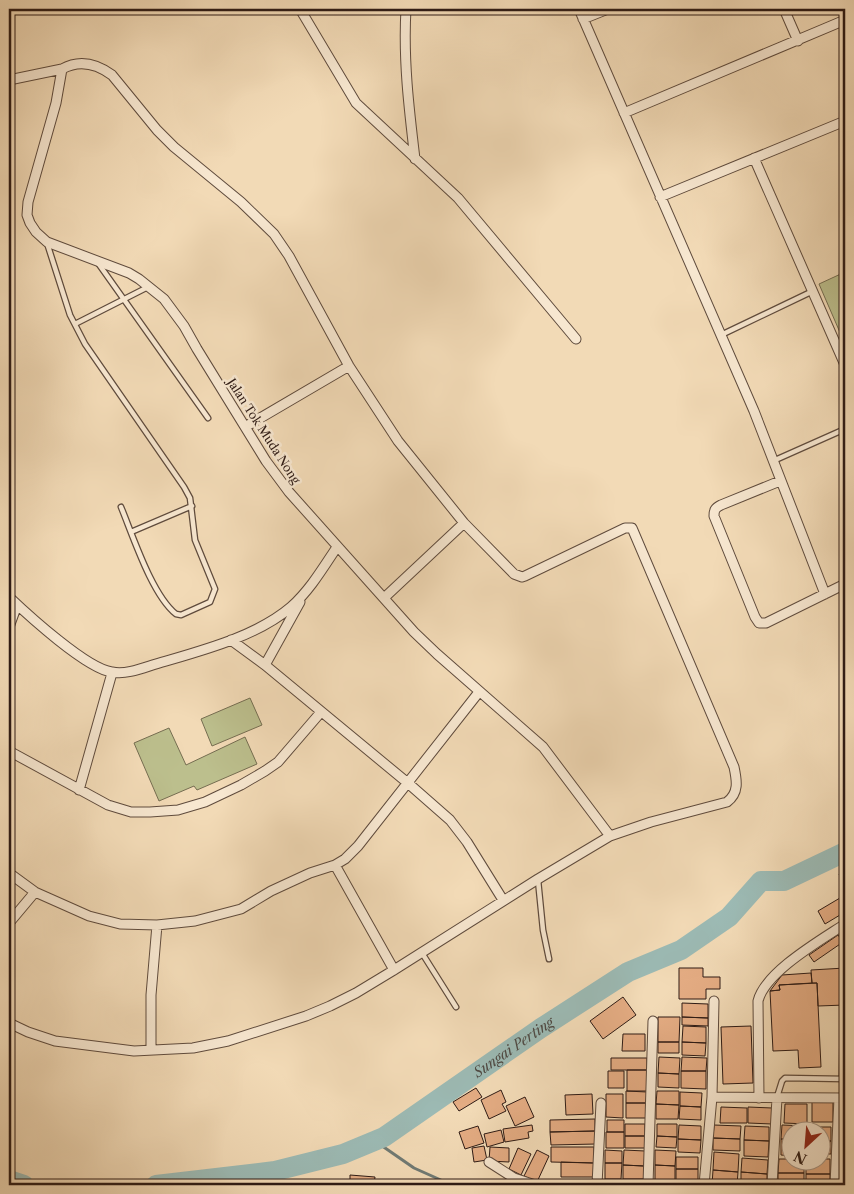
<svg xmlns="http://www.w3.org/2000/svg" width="854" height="1194" font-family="'Libre Caslon Text',serif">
<rect width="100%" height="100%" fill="#f2dab6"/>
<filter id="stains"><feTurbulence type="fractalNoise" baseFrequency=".004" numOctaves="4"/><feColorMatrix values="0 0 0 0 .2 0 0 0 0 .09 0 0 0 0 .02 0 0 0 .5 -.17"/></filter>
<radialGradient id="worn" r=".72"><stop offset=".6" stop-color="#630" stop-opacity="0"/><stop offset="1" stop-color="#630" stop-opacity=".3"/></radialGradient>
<path fill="#bcbf8d" stroke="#756d51" d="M845 272V344L819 284Z
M250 698 262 725 212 746 201 719Z
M169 728 186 765 245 737 257 764 197 790 194 786 159 801 134 743Z"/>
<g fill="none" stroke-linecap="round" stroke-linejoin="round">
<path stroke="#707a74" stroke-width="3" d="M375 1141 414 1168 452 1185"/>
<g stroke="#9cbab4" stroke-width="20">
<path d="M9 1180 24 1185"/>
<path id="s1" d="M156 1185 275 1171 343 1154 384 1137 541 1028 628 972 681 950 729 917 761 881H784L845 852"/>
</g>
</g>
<path fill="#e4ac83" stroke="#2e1b15" d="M845 870V885L839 874Z
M845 895V912L825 924 818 911Z
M838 935 843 942 814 962 809 955Z
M679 968H703V977H720V989H706V999H679Z
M845 968V1005L818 1006 817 983H812L811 970Z
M811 973 812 983 779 985 780 990 770 991 782 975Z
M817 983 821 1067 799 1068 798 1050 773 1051 770 991 780 990 779 985Z
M623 997 636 1015 603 1039 590 1021Z
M682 1003 708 1004V1018L682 1017Z
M658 1017H680L679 1042H658Z
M682 1017 708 1018V1026L682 1025Z
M683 1026 706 1027V1043L682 1042Z
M751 1026 753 1083 723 1084 721 1027Z
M623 1034H645V1051H622Z
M658 1042H679V1053H658Z
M682 1042 706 1043 705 1056 682 1055Z
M659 1057 680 1058 679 1074 658 1073Z
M682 1057 707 1058 706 1071H681Z
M611 1058H647V1070H611Z
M627 1070H647V1091H627Z
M608 1071H624V1088H608Z
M681 1071H706V1089L681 1088Z
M658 1073 679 1074V1088L658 1087Z
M476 1088 482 1097 459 1111 453 1102Z
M501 1090 506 1102 502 1104 506 1111 489 1119 481 1100Z
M626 1091 647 1092 646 1103H626Z
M657 1091H679V1105L656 1104Z
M680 1092 702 1093 701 1107 680 1106Z
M592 1094 593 1114 566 1115 565 1095Z
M606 1094H623V1118L606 1117Z
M525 1097 534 1117 515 1126 506 1106Z
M812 1101 833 1102V1122H812Z
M626 1103H646V1118H626Z
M656 1104 679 1105 678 1119H656Z
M785 1104H807V1124L784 1123Z
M680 1106 701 1107V1120L679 1119Z
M721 1107 747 1108V1123H720Z
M748 1107 772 1108V1124L748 1123Z
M595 1119V1131L550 1132V1120Z
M607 1120H624V1132H607Z
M625 1124H645V1136H625Z
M657 1124H677V1137L657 1136Z
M532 1125 533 1131 528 1132 529 1138 505 1142 503 1129Z
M679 1125 701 1126V1140L678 1139Z
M714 1125 741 1126 740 1139 713 1138Z
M782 1125 805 1126V1132H792V1140L781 1139Z
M478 1126 484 1143 465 1149 459 1132Z
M745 1126 769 1127V1141L744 1140Z
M807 1127H831V1141H822V1132H807Z
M501 1130 504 1142 487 1147 484 1134Z
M595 1131 596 1144 551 1145 550 1132Z
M606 1132H624V1148H606Z
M625 1136H645V1148H625Z
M657 1136 677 1137 676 1148 656 1147Z
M713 1138 740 1139V1151L713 1150Z
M678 1139 701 1140 700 1153 678 1152Z
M781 1139 792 1140V1156L781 1155Z
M744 1140 769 1141 768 1157 744 1156Z
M822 1141H831V1154H822Z
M484 1146 487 1160 474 1162 472 1148Z
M490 1147 509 1148V1162L489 1161Z
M551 1147H594V1163L551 1162Z
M518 1148 531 1154 521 1175 509 1169Z
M537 1150 549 1156 537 1182 524 1176Z
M605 1150 622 1151V1163H605Z
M624 1150 645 1151 644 1166 623 1165Z
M655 1150 676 1151 675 1166 655 1165Z
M714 1152 739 1154 738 1172 713 1170Z
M676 1157H698V1169H676Z
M742 1158 768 1160 767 1174 741 1172Z
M779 1159H792V1162H804V1173H778Z
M822 1159H830V1174H806V1162H822Z
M842 1161H845V1174H842Z
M561 1162 594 1163V1177H561Z
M605 1163H622L621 1179H605Z
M623 1165 644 1166V1179H623Z
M655 1165 675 1166V1182L655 1181Z
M676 1169H698V1184L676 1183Z
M713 1170 738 1172 737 1185H712Z
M741 1172 767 1174V1185H741Z
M778 1173H804V1185H778Z
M806 1174H830V1185H806Z
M842 1174H845V1185H841Z
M350 1175 375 1177 374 1185H350Z
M317 1180 348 1183V1185H317Z
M391 1180 416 1183V1185H391Z"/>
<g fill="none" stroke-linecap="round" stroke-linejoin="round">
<g stroke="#5f4b3d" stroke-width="7">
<path id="service" d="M47 243 70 315 85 344 184 487 190 498 195 540 215 589 210 602 181 615 176 614C152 595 133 536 121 507
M98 263 208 418
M75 324 148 287
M721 335 813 291
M773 461 845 429
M131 532 192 506
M538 880 543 930 549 959
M422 953 456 1007
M842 1079 843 1016 845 1011
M777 1097 782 1081 785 1078 845 1079"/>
</g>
<g stroke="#5f4b3d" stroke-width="11">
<path id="minor" d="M300 9 356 103 458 198 576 339
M406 9C403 59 409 109 415 159
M579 9 754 411 825 594
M784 9 798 41
M583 19 608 9
M9 80 62 69 56 103 28 202 27 215 30 223 36 232 47 242 129 273 139 279 164 299 184 326 197 349 266 461 289 492 414 632 437 654 543 747 610 836
M624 113 845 20
M754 158 845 365
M660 197 845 121
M245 427 349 366
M780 481 721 505C715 508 714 510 714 516L755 617 759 623H766L845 584
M9 597C28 615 87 669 112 672 126 675 143 668 156 664 200 651 256 637 291 607 310 590 323 568 337 547
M384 598 464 523
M9 627 17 605
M231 640 265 665 409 784 450 820 467 842 503 900
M265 665 300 602
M9 751 108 805 131 812H150L178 810 205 802 241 785 265 771 278 762 321 712
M79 790 112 673
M335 865 394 970
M9 873 35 892 89 916 120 924 157 925 195 921 241 909 271 891 310 873 335 865 345 859 358 846 479 692
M9 923 35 892
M9 1023 28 1032 55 1041 134 1051 193 1048 228 1041 306 1016 330 1006 356 993 394 970 538 879 610 836 651 822 727 802C739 793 737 781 734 767L632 528H625L525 576 522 577 514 574 464 523 398 441 349 366 289 256 274 234 241 202 174 147 157 130 112 75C97 64 80 59 62 69
M151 1050V995L157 925
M712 1097 845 1098
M759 1098 758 1001C765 972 821 940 845 924
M489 1162 514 1178 535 1185
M597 1185 601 1103
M648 1185 653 1021
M704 1185 712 1097 714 1001
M772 1185 777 1098
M835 1185 839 1098"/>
</g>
<use href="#service" stroke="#f7e7d0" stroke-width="4.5"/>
<use href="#minor" stroke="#f7e7d0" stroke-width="9"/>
</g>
<g text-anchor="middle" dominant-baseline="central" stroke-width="5" stroke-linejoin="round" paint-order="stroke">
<g font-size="12" fill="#2e1b15" stroke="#f7e7d0">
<text transform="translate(264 431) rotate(57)">Jalan Tok Muda Nong</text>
</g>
<g font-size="14" font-style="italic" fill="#4f4b45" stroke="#f7e7d0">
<text stroke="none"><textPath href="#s1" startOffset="392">Sungai Perting</textPath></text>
</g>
</g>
<rect width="854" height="1194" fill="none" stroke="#f2dab6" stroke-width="30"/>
<rect x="10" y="10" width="834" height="1174" fill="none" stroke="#2e1b15" stroke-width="2.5"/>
<rect x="15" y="15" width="824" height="1164" fill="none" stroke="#2e1b15"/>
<g transform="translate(806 1146) rotate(206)"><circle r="24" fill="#f7e7d0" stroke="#a79585"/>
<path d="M0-4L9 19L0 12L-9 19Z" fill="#8f2418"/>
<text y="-8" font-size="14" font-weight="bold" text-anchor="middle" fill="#2e1b15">N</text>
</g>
<rect width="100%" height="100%" filter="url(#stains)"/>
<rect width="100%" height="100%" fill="url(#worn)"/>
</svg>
